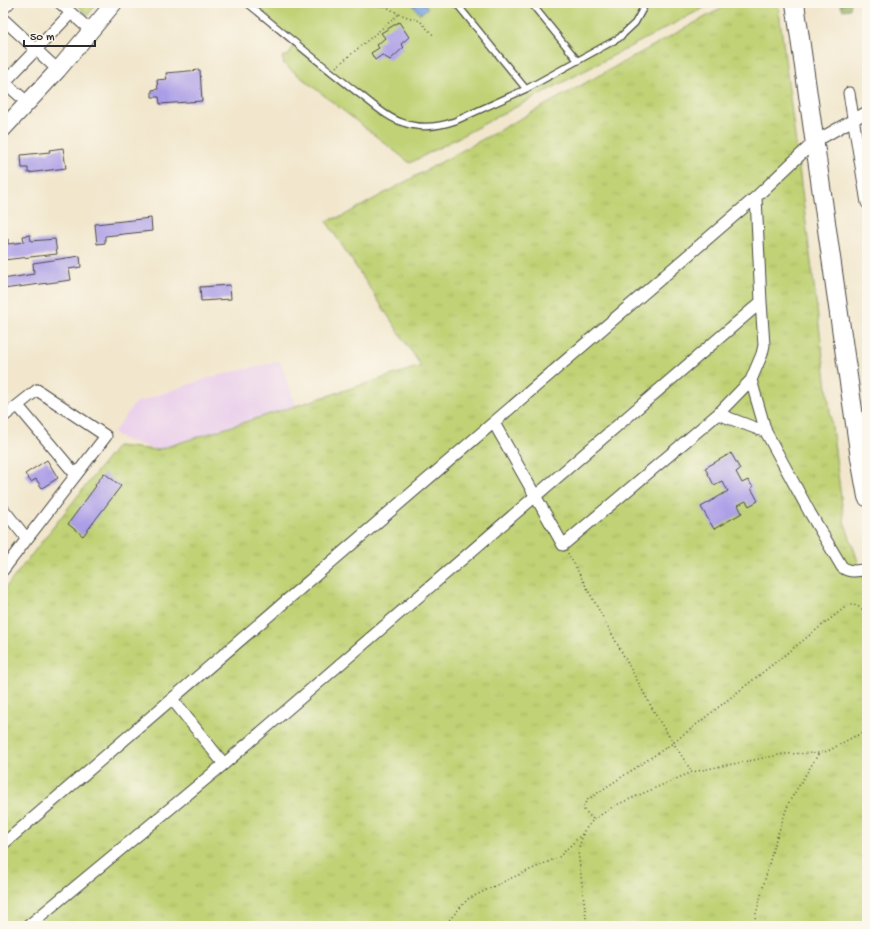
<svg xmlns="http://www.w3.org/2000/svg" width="870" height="929" font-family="'Gochi Hand',sans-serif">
<defs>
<pattern id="grass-tufts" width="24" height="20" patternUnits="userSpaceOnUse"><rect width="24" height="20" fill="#c0d275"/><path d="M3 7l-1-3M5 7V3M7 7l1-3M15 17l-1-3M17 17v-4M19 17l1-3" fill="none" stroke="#a5b465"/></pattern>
<pattern id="forest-firs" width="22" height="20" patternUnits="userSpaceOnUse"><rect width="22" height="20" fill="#98b466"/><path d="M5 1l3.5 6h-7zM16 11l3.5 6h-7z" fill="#7c9354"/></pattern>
<pattern id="water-waves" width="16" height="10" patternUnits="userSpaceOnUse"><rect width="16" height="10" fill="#73a2dc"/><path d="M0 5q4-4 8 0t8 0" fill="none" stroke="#5f84b3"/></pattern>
</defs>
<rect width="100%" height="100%" fill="#fbf7ec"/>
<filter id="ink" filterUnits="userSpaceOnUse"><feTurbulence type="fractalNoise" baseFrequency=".025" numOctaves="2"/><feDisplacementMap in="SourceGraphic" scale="8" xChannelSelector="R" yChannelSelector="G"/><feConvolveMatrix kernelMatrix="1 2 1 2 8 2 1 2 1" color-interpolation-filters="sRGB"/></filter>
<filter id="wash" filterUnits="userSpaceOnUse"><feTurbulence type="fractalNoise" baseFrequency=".012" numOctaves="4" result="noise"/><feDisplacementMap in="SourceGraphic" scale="16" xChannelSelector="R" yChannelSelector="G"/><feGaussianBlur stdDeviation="0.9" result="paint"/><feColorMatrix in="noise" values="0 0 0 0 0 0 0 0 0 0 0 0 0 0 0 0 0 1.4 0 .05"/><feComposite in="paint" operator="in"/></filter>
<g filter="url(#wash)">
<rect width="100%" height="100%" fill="#f2e7cd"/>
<path fill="#ebd1eb" d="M280 361 296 406 157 450 123 439 113 433 135 403 208 378Z"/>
<path fill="url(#grass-tufts)" stroke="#767e50" d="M731 3H778L844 521 867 587V926H3V591L117 446 157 450 421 366 326 221 343 216Z"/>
<path fill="url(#forest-firs)" stroke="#627048" d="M839 3H851L850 9 843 10Z"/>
<path fill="#c0d275" stroke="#767e50" d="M75 3H97L88 15Z
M248 3H713L410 163 284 64 282 57 289 55 294 44Z"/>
<path fill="url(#water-waves)" stroke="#4f6684" d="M408 3H424L428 8 420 14 412 4Z"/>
<g id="blocks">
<path fill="#ab9de7" d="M399 22 409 37 401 44 404 47 390 60 382 55 375 60 371 53 379 48 377 45 385 38 381 33Z
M200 70 202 101 160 104 159 97H152V90L158 89 157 80 167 79 166 73Z
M63 148 66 168 28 173V168H22L21 155 50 152 49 150Z
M151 218 152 231 105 236V243L97 244 95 224Z
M30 235 31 241 55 239 57 254 3 260V240L8 239V244L24 242 23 236Z
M80 256 81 267 69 269 71 280 3 289V279L34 274 33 263Z
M230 285 231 299 201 301 200 287Z
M731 453 740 469 736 472 742 483 748 480 753 487 751 488 758 501 749 506 746 501 738 505 742 513 714 529 701 507 728 491 722 481 714 485 705 468Z
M47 460 58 478 42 488 36 479 31 482 25 474Z
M104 473 121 486 83 536 68 524 96 486 95 485Z"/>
</g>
</g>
<g filter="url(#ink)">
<use href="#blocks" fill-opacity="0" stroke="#494743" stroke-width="1"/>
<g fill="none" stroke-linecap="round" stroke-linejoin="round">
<g stroke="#494743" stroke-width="8">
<path id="lane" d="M247 3C284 33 320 64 358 93 373 104 387 118 404 123 421 129 438 127 455 121L526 89 619 38 635 23 646 3
M456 3 526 89
M531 3 578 61"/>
</g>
<g stroke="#494743" stroke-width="13">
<path id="street" d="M60 3 91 31
M3 9 9 3
M3 19 58 70
M3 81 28 103
M3 84 71 13
M849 93 867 203
M823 137 867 112
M751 380 766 432 810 513 842 567C850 573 858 571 867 569
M18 406 76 475
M718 414 766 432
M3 417 37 390 106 436 3 570
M494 423 563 545 718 414 751 380 762 354 764 345 761 302
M3 509 27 539
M172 699 224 764
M3 844 756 197 815 141
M28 926 224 764 761 302 756 197"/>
</g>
<g stroke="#494743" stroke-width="18">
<path id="secondary" d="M3 129 58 70 114 3"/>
</g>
<g stroke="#494743" stroke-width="20">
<path id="primary" d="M795 3 838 307 860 458 867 497"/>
</g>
<path stroke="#494743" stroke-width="1.5" stroke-dasharray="1 3" stroke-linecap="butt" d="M383 3V5L399 14 420 21 434 36
M336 67 399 14
M568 553 658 719 692 772
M593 819 584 810V805L587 800 673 743 848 605C856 604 862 608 867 614
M444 926 468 899 507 880 559 857 583 833
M587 926 578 851 584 831 593 820 614 806 692 772 784 754 819 753 828 751 855 736 867 732
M754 926 756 914 774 845 789 802 819 753"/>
<use href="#lane" stroke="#fff" stroke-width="5.5"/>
<use href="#street" stroke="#fff" stroke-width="11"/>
<use href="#secondary" stroke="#fff" stroke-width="16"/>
<use href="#primary" stroke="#fff" stroke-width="18"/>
</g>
</g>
<rect width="870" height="929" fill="none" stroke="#fbf7ec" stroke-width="16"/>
<path d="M24 40v6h71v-6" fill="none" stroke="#2b2b2b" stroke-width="2"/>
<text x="30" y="40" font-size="12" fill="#2b2b2b" stroke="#fbf7ec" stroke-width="3" paint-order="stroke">50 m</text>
</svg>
